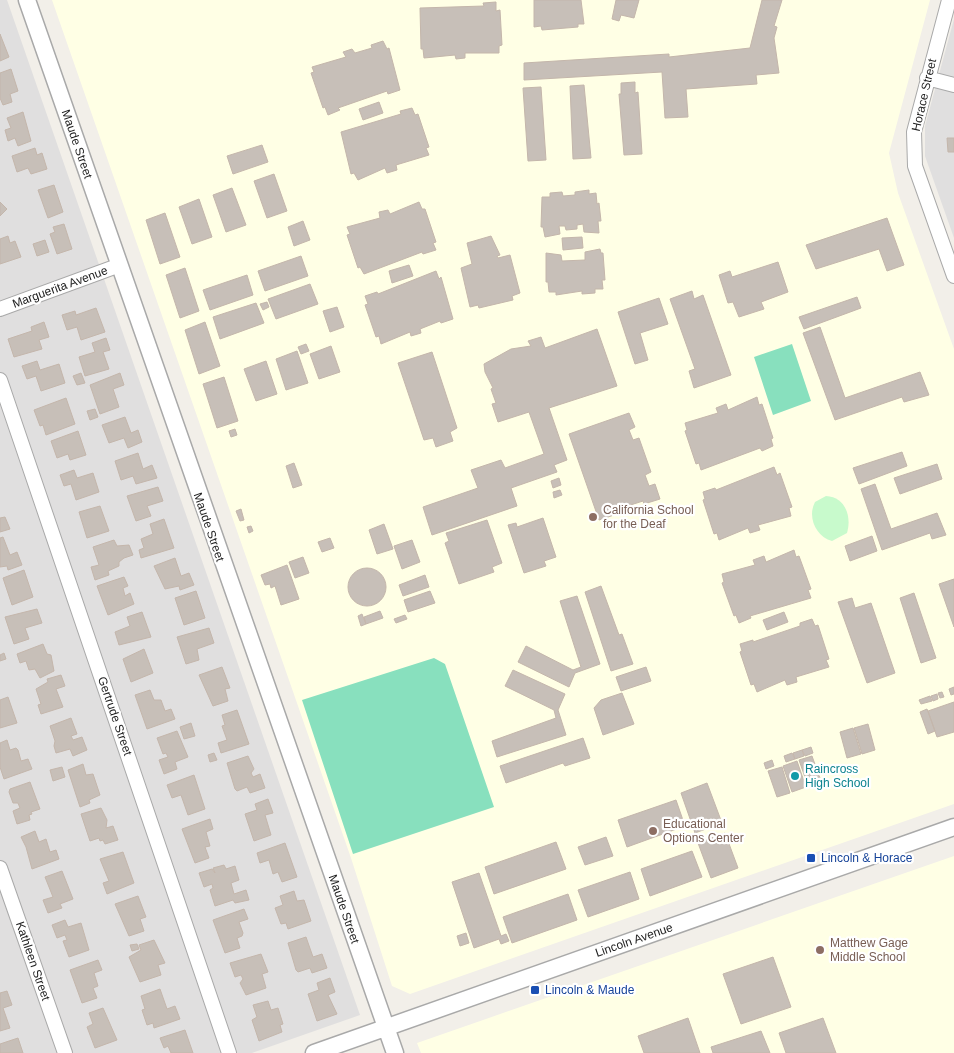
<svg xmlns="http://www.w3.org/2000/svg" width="954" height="1053" font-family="Arial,sans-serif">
<rect width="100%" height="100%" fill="#f2efe9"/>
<path fill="#e0dfdf" d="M0 0H7L360 1015 252 1053H0Z
M954 19V238L925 156V126Z"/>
<path fill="#ffffe5" d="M52 0H930L889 153 898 193 954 349V804L410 994 392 986 351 858Z
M954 856V1053H421L417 1043Z"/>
<path fill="#c8facc" d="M826 496C845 497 852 516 847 533L832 541C816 537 807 517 815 502Z"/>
<path fill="#88e0be" d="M792 344 811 401 773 415 754 357Z
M434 658 445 664 494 807 353 854 302 700Z"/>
<path fill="#c7bfb8" stroke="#c4b6ab" d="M534 0H581L584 24H578V27L542 30 541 26 534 27Z
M616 0H639L634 18 621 15 619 21 612 19Z
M762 0H782L774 26 777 27 774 38 779 73 756 75 757 84 686 89 688 117 665 118 662 72 524 80V63L669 54V57L750 48Z
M496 2V11L500 10 502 45 499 46V53H465V58L456 59 455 55 424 58 423 49H421L420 8 484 6 483 3Z
M0 34 9 57 0 61Z
M383 41 387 49 389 48 400 90 388 94 387 91 338 108 340 110 328 115 325 107 323 108 311 73 314 72 312 67 346 57 343 52 352 49 355 53 372 48 371 45Z
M11 69 18 91 10 94 12 102 3 105 0 98V73Z
M635 82V93L638 92 642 154 624 155 619 94H621V83Z
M584 85 591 158 573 159 570 86Z
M541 87 546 160 528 161 523 88Z
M379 102 383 113 363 120 359 109Z
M412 108 415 115 418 114 429 147 426 148 429 155 396 165 397 170 387 173 385 168 358 180 354 173 351 174 341 132 401 114 400 111Z
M23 112 31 141 18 146 15 138 8 141 5 130 11 128 7 118Z
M947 138H954V152H948Z
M262 145 268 162 233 174 227 156Z
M35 148 37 155 42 153 47 169 31 174 28 168 17 172 12 156Z
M274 174 287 211 267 218 254 181Z
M54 185 63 212 48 218 38 190Z
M232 188 246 225 226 232 213 195Z
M589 190V194L596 193 597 204 599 203 601 221H598L599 233 584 232 583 224 577 225V229L566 230 565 226H559L560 234 545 237 543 227H541L542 197H550V193L562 192 563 196 575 195V192Z
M199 199 212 237 192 244 179 207Z
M0 202 7 209 0 216Z
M419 202 422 209H425L436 242 433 243 436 250 423 254 422 252 364 274 360 267 358 268 347 235 350 234 347 227 380 218 379 212 388 210 390 214Z
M165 213 180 257 160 264 146 220Z
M887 218 904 265 887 271 879 249 816 269 806 245Z
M303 221 310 240 294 246 288 227Z
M64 224 72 249 57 254 50 234 55 232 53 227Z
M8 236 10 243 15 241 21 257 0 264V239Z
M491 236 500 255 497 256 498 258 510 255 520 293 512 296 513 300 479 308 478 305 470 307 461 268 472 264 467 243Z
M582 237 583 248 563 250 562 238Z
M45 240 49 252 37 256 33 244Z
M600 249 601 253H603L605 280H602L603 289H595V293L582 294V291L556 295V292H549L548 282H546V253L561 255 562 261 585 260V252Z
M301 256 308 276 265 291 258 271Z
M778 262 788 292 761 302 764 309 739 317 733 302 728 303 719 275 730 271 732 277Z
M409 265 413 276 392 283 389 271Z
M185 268 199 311 180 318 166 275Z
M436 271 439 279 441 277 453 319 441 323 440 321 420 329 421 333 411 336 410 332 381 344 379 336 376 337 365 305 368 304 365 296 377 292 378 294Z
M247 275 253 295 210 310 203 290Z
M310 284 318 304 276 319 268 299Z
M692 291 694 299 703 295 731 375 694 388 689 371 695 369 670 299Z
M857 297 861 308 804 329 799 317Z
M659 298 668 324 640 333 648 360 635 364 618 312Z
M267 302 269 307 263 310 260 304Z
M256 303 264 323 220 339 213 317Z
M337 307 344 327 330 332 323 311Z
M96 308 105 332 81 340 77 327 67 330 62 315 75 311 76 315Z
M44 322 49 337 39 340 42 349 14 357 8 339 32 331 31 327Z
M205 322 220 366 199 374 185 330Z
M820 327 845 398 920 372 929 395 904 402 902 397 835 420 803 333Z
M597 329 617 386 549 408 567 460 554 465 557 472 511 488 517 506 432 535 423 507 478 488 471 470 501 460 505 468 544 454 529 412 498 422 492 404 496 403 491 389 493 388 485 372 484 364 511 349 531 346 528 341 541 337 545 348Z
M106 338 110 350 103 352 109 369 85 376 79 357 95 352 92 343Z
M306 344 309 351 301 354 298 347Z
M331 346 340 372 319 379 310 354Z
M297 351 308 383 286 390 276 359Z
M432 352 457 428 450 432 453 441 436 447 433 438 424 440 398 363Z
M37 361 40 370 59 364 65 383 41 391 36 376 27 379 22 366Z
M266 361 277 394 256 401 244 369Z
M81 373 85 383 77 385 73 376Z
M120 373 124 385 113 389 119 407 100 414 90 385Z
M224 377 238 421 217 428 203 384Z
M757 397 759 405 762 404 773 438 771 439 773 446 762 451 760 448 701 470 699 463 696 464 685 431 687 430 685 423 718 413 716 408 726 404 728 410Z
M66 398 75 424 46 435 43 425 40 426 34 410Z
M95 409 98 417 90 420 87 411Z
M629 413 635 427 629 430 633 440 639 438 651 472 645 475 649 486 655 484 660 499 644 504 643 501 618 509 620 513 599 520 569 434Z
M125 417 131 433 138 430 142 442 128 448 124 438 109 443 102 425Z
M235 429 237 435 231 437 229 431Z
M78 431 86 455 70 460 68 454 57 458 51 441Z
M902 452 907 466 859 484 853 468Z
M138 453 143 469 152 465 157 478 136 484 133 476 121 480 115 461Z
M294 463 302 485 293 488 286 466Z
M937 464 942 479 900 494 894 478Z
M774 467 777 475 780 473 792 507 789 508 791 516 758 525 760 530 750 533 748 528 719 540 717 533 714 534 703 500 705 499 703 492 715 488 716 490Z
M74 470 77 478 93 473 99 492 76 500 71 484 64 486 60 475Z
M559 478 561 485 553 488 551 481Z
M875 484 891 529 937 513 946 535 932 539 930 533 882 550 861 489Z
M158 487 163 501 147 506 151 516 136 521 127 496Z
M560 490 562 495 554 498 553 492Z
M100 506 109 531 87 538 79 512Z
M241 509 244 520 240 521 236 511Z
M5 517 10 529 0 532V518Z
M543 518 556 557 544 561 546 566 524 573 508 525 516 523 517 527Z
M164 519 174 548 141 558 139 550 144 548 141 539 153 534 150 524Z
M487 520 502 563 492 567 494 572 459 584 445 543 449 541 446 533Z
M384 524 393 549 377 554 369 530Z
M251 526 253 531 249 533 247 527Z
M872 536 877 551 850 561 845 546Z
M3 537 10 555 17 552 22 565 8 570 7 566 0 567V538Z
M330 538 334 548 322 552 318 542Z
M114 540 117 546 129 545 133 555 124 558 119 562V566L108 571 109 575 95 580 91 567 99 565 93 547Z
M412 540 420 562 402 569 394 546Z
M794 550 796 557 799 556 811 589 808 590 811 598 750 616 751 618 739 623 736 615 734 616 722 583 724 582 722 574 755 565 753 560 764 556 766 562Z
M303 557 309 573 295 578 289 562Z
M175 558 181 576 189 573 194 585 180 590 179 586 165 589 154 566Z
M287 565 299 599 281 605 275 586 271 588 270 584 265 585 261 575Z
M348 587a19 19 0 1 1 38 0a19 19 0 1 1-38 0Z
M24 570 33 597 12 605 3 578Z
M425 575 429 587 403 596 399 585Z
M124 577 128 586 123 588 125 596 130 593 134 604 108 615 97 586Z
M954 579V627L939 584Z
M601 586 619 635 622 634 633 664 611 671 585 592Z
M196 591 205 618 184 625 175 598Z
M430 591 435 603 408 612 404 600Z
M914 593 936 658 921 663 900 598Z
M577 596 600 664 575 673 569 687 518 662 526 646 573 670 581 667 560 601Z
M852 598 855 608 871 603 895 673 867 683 838 602Z
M37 609 42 623 25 628 29 639 14 644 5 617Z
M380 611 383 618 366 624 364 617Z
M142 612 151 637 119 645 115 632 130 626 127 617Z
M784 612 788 622 767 630 763 620Z
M362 614 366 624 361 626 358 616Z
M405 615 407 619 396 623 394 619Z
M812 619 815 626 818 625 829 659 826 660 829 667 796 677 797 682 787 685 785 680 757 692 754 684 751 685 740 652 742 651 740 644 753 640V642L800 626V623Z
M209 628 214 643 197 649 199 660 186 664 177 637Z
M43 644 47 654 51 655 54 671 40 678 35 669 29 670 26 661 20 663 17 654Z
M144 649 153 673 131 682 123 659Z
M4 653 6 659 0 661V655Z
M222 667 230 688 225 689 228 701 213 706 199 675Z
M646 667 651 681 621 691 616 677Z
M513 670 565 694 558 710 566 735 497 757 492 741 556 718 554 710 505 686Z
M61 675 65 686 56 689 63 707 41 714 38 705 41 704 36 689 48 682 47 679Z
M954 687V694L951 695 949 689Z
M150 690 154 700H161L165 711 171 709 175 719 147 729 135 695Z
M942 692 944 697 940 698 938 693Z
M622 693 634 724 603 735 594 708 601 700Z
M937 694 938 699 933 701 931 696Z
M930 696 932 701 921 704 919 700Z
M8 697 17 723 0 728V700Z
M954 702V732L937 737 928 711Z
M927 709 935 731 928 734 920 712Z
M237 710 249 744 221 753 218 743 227 740 222 726 225 725 222 715Z
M71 718 77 734 71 736 73 740 82 737 87 750 73 756 70 749 56 753 54 746 55 741 50 726Z
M191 723 195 736 184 739 180 727Z
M868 724 875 750 862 754 854 728Z
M853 728 861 754 847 758 840 732Z
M177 731 188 757 175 762 177 769 164 774 159 760 168 757 166 753 163 754 157 738Z
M583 738 590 758 565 766 563 763 506 783 500 766Z
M7 740 10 750 16 748 18 750 21 761 28 759 32 769 4 779 0 767V743Z
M811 747 813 753 805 756 802 750Z
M802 750 804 756 795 759 793 753Z
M214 753 217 760 210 762 208 755Z
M792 753 795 759 786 762 784 756Z
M248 756 254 769 251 773 253 777 260 774 265 788 250 793 247 787 237 791 235 789 227 763Z
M812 756 821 781 808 786 799 760Z
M772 760 774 766 766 769 764 763Z
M797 761 806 787 792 792 783 766Z
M83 764 86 775 93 774 100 795 89 800 90 803 80 807 68 770Z
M62 767 65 777 53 781 50 770Z
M782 767 790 793 777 797 768 771Z
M194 775 205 809 188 815 181 795 172 798 167 785Z
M30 782 40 809 31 812 32 814 29 815 30 820 17 824 13 811 20 808 18 803H13L9 792 10 789Z
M707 783 722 823 695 833 681 793Z
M268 799 273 813 265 815 271 835 254 841 245 814 257 810 255 804Z
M676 800 685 826 627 847 618 820Z
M101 808 107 820 106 828 113 826 118 840 105 844 103 840 100 841 99 838 90 841 81 814Z
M210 819 213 829 206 832 210 846 205 847 209 858 195 863 182 829Z
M35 831 39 842 46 839 50 852 56 850 59 859 32 869 26 847 21 837Z
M725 833 738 868 711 878 698 843Z
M606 837 613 856 585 865 578 847Z
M556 842 566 869 494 894 485 867Z
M285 843 297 877 282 882 278 872 273 874 269 860 260 863 257 853Z
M692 851 702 877 650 896 641 869Z
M123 852 134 883 107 894 103 883 109 881 100 859Z
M224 865 226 869 235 866 239 880 231 883 234 894 246 890 249 900 235 903 233 900 215 906 210 890 213 888 212 884 204 887 199 873 212 869 215 873 213 868Z
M62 871 73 899 60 904 62 908 48 913 43 900 53 897 45 877Z
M630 872 639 899 588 917 578 890Z
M479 873 501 936 506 934 509 941 501 944 499 939 474 948 452 882Z
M294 891 297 901 304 900 311 921 288 929 286 923 281 924 275 908 283 905 280 896Z
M568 894 577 920 512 943 503 917Z
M138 896 146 917 140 919 144 931 129 936 115 904Z
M244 909 248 919 239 922 243 933 242 936 237 938 240 948 225 953 213 920Z
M65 920 68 927 81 923 89 950 69 957 63 941 67 940 65 935 57 938 52 925Z
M466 933 469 943 460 946 457 936Z
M306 937 313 957 322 954 327 968 312 973 310 968 298 972 296 970 288 943Z
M154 940 165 963 158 965 161 975 140 982 129 957 141 950 139 945Z
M137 944 139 949 132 951 130 945Z
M261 954 268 972 262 974 266 988 246 995 240 983 243 979 241 975 235 977 230 963Z
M773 957 791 1007 741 1024 723 974Z
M98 960 102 970 94 973 98 986 93 988 97 998 82 1003 70 970Z
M330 978 335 992 328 995 337 1014 317 1021 308 994 319 990 317 983Z
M160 989 167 1009 175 1006 180 1019 154 1028 153 1023 147 1025 142 1010 145 1009 141 996Z
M7 991 12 1005 3 1008 10 1028 0 1031V993Z
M268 1001 271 1010 278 1008 283 1024 280 1025 282 1032 259 1041 252 1020 257 1017 253 1005Z
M103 1008 117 1040 95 1048 87 1027 93 1024 89 1013Z
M688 1018 700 1053H644L638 1036Z
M823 1018 836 1053H786L779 1033Z
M185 1030 193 1053H171L168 1046 164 1048 160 1038Z
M761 1031 770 1053H713L711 1047Z
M18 1038 23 1053H0V1044Z"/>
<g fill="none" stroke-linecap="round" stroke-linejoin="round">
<g stroke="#a9a9a9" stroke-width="16">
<path id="minor" d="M949 0 914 132 915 166 954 276
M927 78 954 85
M0 309 120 265
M0 380 229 1053
M0 868 65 1053"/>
</g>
<g stroke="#a9a9a9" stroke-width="19">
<path id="tertiary" d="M27 0 395 1053
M314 1053 954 827"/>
</g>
<use href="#minor" stroke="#fff" stroke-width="14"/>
<use href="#tertiary" stroke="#fff" stroke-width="16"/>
</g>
<g fill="#8d6e63" stroke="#fff" stroke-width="2">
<circle cx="593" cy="517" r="5"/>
<circle cx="653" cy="831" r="5"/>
<circle cx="820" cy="950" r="5"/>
</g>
<circle fill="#0f9aa8" stroke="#fff" stroke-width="2" cx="795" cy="776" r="5"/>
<g fill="#1a4fb4" stroke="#fff" stroke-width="2">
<rect x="806" y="853" width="10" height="10" rx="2.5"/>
<rect x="530" y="985" width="10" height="10" rx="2.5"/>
</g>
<g text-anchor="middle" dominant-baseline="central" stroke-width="4.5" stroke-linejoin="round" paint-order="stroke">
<g font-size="12" fill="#222" stroke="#fff">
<text transform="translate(924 95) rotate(-77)">Horace Street</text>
<text transform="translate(77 144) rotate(71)">Maude Street</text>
<text transform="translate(60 287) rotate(-20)">Marguerita Avenue</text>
<text transform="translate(209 527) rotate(71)">Maude Street</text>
<text transform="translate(115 716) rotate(71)">Gertrude Street</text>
<text transform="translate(344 909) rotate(71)">Maude Street</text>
<text transform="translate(634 940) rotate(-19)">Lincoln Avenue</text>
<text transform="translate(33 961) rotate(71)">Kathleen Street</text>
</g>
<g font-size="12" fill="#785e54" stroke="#fff" text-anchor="start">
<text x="603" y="510">California School<tspan x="603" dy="14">for the Deaf</tspan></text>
<text x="663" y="824">Educational<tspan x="663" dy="14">Options Center</tspan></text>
<text x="830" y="943">Matthew Gage<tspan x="830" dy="14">Middle School</tspan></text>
</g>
<g font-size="12" fill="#0d838f" stroke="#fff" text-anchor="start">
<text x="805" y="769">Raincross<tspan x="805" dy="14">High School</tspan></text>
</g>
<g font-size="12" fill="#164399" stroke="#fff" text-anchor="start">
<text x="821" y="858">Lincoln &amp; Horace</text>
<text x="545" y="990">Lincoln &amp; Maude</text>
</g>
</g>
</svg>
